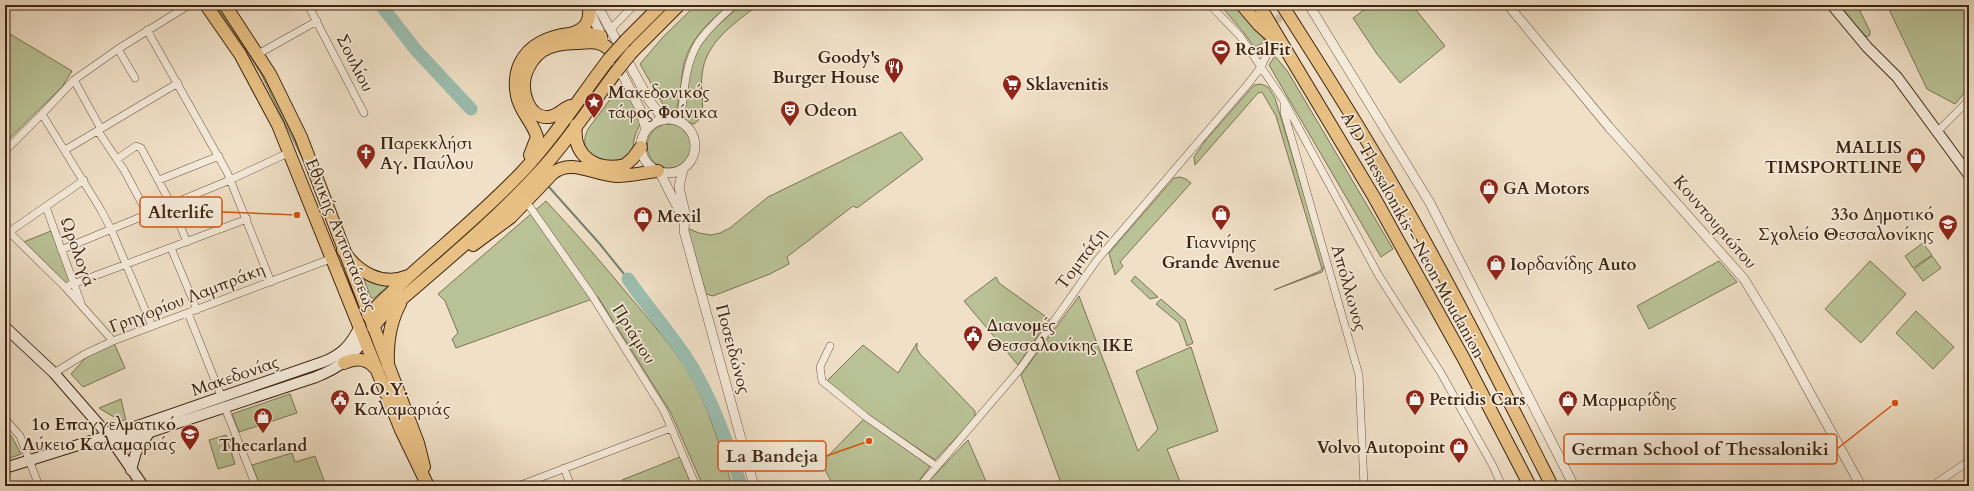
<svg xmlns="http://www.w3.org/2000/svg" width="1974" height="491" font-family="Cardo,serif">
<rect width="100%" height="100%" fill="#f0e0c7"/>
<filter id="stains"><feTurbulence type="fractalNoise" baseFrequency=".005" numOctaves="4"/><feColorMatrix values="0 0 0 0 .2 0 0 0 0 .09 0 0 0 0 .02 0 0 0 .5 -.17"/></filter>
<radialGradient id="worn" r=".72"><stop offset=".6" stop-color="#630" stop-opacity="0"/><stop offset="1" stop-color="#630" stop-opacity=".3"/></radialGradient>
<path fill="#b9c296" stroke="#7c7454" d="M215 5H217C253 54 281 106 304 162L261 74 244 47Z
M696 5H729C708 23 688 40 683 69 681 79 681 105 674 111L666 110 640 64 663 37Z
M741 5H758C734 24 705 42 702 75 700 89 705 104 701 118L694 124C688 123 685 121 684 115 686 98 686 79 692 63 700 38 722 22 741 5Z
M1220 5H1236L1263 36 1265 42 1254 47 1244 33Z
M1365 5H1412L1445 46 1400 83 1377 54 1353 18 1367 8Z
M1839 5H1857L1870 31V35L1867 37 1863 34Z
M1887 5H1969V88L1955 104 1927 89Z
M5 31 72 71 62 87 5 143Z
M1275 56 1288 72 1393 249 1381 257 1269 65Z
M623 82C628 92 638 108 640 119 642 125 636 130 635 136 633 141 634 147 632 151 625 169 571 161 588 129Z
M1261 84 1268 87 1275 98 1325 264 1322 272 1274 290 1318 272 1322 269 1276 116 1262 92 1258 93 1195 165 1194 157 1205 141 1254 85Z
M647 146a22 22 0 1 1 44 0a22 22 0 1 1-44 0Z
M901 132 923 159 857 208 853 206 787 257 789 264 770 274 713 296 706 294 687 228 699 233 711 235 720 233 730 228 768 197Z
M1180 177 1186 179 1191 183 1120 262 1123 266 1115 275 1109 253 1174 178Z
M546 201C575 232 603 264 630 297 651 322 672 345 689 373 709 408 721 448 732 486H703L671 413 598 297 456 348 452 339 458 333 445 301 438 294Z
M51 231 71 282 64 284 21 243Z
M1923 243 1932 255 1913 268 1905 256Z
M1932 256 1941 268 1923 281 1914 269Z
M1719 261 1737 282 1649 329 1637 306Z
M1870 261 1906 294 1861 343 1825 309Z
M1135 276 1158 297 1150 299 1131 281Z
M996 277 999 283 1049 319 1018 365 964 301Z
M364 279 372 282 390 285 374 298H371Z
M1079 296 1138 451 1158 429 1136 371 1191 347 1218 431 1167 449 1181 484 1178 486H1062L1021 375Z
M1161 299 1185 320 1193 343 1187 346 1179 323 1156 304Z
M1916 311 1954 347 1933 369 1896 333Z
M114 343 125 368 83 387 71 374 89 354Z
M917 343V349L921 355 975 411V418L935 460 865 413 826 382 863 345 898 373Z
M290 394 297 413 239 432 232 414Z
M121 399 126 421 119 420 99 408Z
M864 419 931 465 915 486H834L821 463Z
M5 429 12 437 21 454 5 460Z
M226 435 235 464 218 469 209 440Z
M968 440 988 486H927L926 484Z
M292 453 295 462 315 456 326 486H260L252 465Z
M680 457 692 486H624L622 480Z"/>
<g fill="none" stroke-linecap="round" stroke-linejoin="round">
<path stroke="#768171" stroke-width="2" d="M549 187 599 243 628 279"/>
<path stroke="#9bbeb0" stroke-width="13" d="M381 5 415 49 471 109
M628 279C649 310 675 337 694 370 715 406 729 447 741 486"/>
<path stroke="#ccbba3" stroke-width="7" stroke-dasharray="7 3.5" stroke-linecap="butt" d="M1268 52 1283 5"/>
<g stroke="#6a543f" stroke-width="8">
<path id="minor" d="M308 5 364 113
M1210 5 1240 36 1284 101 1379 276 1441 373 1493 466 1502 486
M147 30 227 172 271 282
M610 30 634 5
M118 49 135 78
M258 54 317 21
M74 80 101 129
M1284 101V112L1359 375 1364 486
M42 114 101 210 111 229 152 326
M680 123C684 97 684 66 698 43 708 28 721 17 734 5
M98 131 124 170 147 213
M1938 131 1969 100
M65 150 178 83
M5 151 42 114 74 80 118 49 189 5
M117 159 136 146 141 148 171 204 187 242
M159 180 219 156
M46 207 81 303
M530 207 591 294 664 411 696 486
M5 228 65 287 113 341
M9 232 84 180
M171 248 197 310
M61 250 230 180 290 152
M65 287 247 219
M188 313 222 398
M830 346 820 367 822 381 866 417 936 466
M54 373 85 354 113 341 333 258
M225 408 256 486
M5 419 20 436 39 486
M564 468 571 486
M518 486 671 428
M920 486 1020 369 1097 260 1248 84 1261 67 1268 52
M1932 486 1969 461"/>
</g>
<g stroke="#6a543f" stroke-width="10">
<path id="tertiary" d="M597 5 649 100 664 120
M1309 5 1430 203 1574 486
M1508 5 1609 127 1744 279 1778 335 1861 486
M589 9 603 39
M610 50 640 109 646 130
M641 146a27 27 0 1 1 54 0a27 27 0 1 1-54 0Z
M683 169 679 187 685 213 684 231 754 486
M659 171 683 218"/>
</g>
<g stroke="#3e2512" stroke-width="12">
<path id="secondary" d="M1832 5 1867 47 1897 77 1969 175
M5 327 54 373 108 435 143 486
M112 436 132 438 316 377C338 368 351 359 364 339
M5 468 129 429 323 362C341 355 351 345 359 328
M131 470 136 452 149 433"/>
</g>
<g stroke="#3e2512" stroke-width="14">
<path id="primary" d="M206 5 240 54 278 125 401 430 428 486
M225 5 270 74 301 137 418 443 424 467
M344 363C355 358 367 358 375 368"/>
</g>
<g stroke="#3e2512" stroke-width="14">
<path id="trunk" d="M1242 5 1259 25 1276 40
M1259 5 1374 197 1464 359 1530 486
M1282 5C1320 65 1359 125 1394 187 1451 285 1501 385 1552 486
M573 33C585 29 590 22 589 9
M626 40 661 5
M632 52 679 5
M570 106C562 109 558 116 549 117 528 119 520 90 526 73 529 65 535 56 542 51 553 44 565 43 577 43 590 42 599 40 609 49
M576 125C572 156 596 172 625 165L633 158 641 147
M530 155 537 137C533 122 520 112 517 96 507 44 560 26 601 36
M473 245 511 217 552 174C571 157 596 176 618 176 631 176 645 172 658 171
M343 250C357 272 382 287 408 276
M368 315C417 265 474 223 522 172 554 138 580 97 609 59
M373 327 383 315C436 269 492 224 540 171 568 141 591 105 616 72
M388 366C387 344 389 324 400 304"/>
</g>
<use href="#minor" stroke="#f5ebdb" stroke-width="7"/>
<use href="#tertiary" stroke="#f5ebdb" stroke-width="9"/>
<use href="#secondary" stroke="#f5ebdb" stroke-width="10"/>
<use href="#primary" stroke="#e8c084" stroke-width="12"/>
<use href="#trunk" stroke="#e8c084" stroke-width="12"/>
<g stroke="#3e2512" stroke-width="14" stroke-linecap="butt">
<path id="trunk-bridge" d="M609 59 626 40
M616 72 632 52"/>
</g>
<use href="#trunk-bridge" stroke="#e8c084" stroke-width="12"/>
</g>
<defs>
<g id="stadium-pin" transform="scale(1)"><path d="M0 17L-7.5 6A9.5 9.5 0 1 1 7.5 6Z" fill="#8f2418" stroke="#f5ebdb"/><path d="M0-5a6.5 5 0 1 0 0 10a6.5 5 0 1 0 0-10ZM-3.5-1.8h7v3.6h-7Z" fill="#fff"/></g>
<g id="restaurant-pin" transform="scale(1)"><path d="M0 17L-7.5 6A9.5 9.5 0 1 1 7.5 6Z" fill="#8f2418" stroke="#f5ebdb"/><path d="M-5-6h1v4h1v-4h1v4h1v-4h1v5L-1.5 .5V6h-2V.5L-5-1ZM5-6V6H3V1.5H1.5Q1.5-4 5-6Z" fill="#fff"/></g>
<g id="supermarket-pin" transform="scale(1)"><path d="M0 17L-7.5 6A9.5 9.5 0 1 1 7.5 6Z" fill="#8f2418" stroke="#f5ebdb"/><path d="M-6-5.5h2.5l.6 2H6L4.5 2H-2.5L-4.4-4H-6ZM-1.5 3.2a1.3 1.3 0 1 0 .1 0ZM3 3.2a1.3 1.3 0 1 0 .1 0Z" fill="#fff"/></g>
<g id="sight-pin" transform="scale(1)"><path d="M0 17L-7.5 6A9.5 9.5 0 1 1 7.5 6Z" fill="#8f2418" stroke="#f5ebdb"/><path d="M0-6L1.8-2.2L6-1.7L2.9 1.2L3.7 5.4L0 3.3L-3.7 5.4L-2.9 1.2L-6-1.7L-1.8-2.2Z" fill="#fff"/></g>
<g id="theatre-pin" transform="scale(1)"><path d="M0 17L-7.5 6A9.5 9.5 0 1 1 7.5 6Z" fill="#8f2418" stroke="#f5ebdb"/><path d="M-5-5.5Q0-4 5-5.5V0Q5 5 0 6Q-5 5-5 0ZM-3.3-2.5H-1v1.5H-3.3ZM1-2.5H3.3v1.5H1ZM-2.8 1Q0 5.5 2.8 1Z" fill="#fff"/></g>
<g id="church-pin" transform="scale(1)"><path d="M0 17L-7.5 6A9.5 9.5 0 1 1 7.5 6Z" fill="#8f2418" stroke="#f5ebdb"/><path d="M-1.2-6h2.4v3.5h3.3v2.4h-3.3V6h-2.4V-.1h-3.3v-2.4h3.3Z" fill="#fff"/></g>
<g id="shop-pin" transform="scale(1)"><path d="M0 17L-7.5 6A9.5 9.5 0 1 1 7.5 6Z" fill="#8f2418" stroke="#f5ebdb"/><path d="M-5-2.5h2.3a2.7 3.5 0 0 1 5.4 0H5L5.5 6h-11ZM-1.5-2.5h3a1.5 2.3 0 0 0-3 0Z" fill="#fff"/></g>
<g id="school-pin" transform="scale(1)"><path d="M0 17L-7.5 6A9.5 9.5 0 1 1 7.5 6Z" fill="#8f2418" stroke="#f5ebdb"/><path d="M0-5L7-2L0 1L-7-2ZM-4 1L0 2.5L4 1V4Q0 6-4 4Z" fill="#fff"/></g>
<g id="civic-pin" transform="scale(1)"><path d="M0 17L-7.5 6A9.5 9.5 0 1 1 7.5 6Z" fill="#8f2418" stroke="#f5ebdb"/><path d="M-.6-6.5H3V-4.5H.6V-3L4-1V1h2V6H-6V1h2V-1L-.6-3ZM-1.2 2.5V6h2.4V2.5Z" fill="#fff"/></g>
</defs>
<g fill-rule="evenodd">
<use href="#stadium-pin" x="1221" y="49"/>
<use href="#restaurant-pin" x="894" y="67"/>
<use href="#supermarket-pin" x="1012" y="84"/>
<use href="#sight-pin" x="594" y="102"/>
<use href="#theatre-pin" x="790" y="110"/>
<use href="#church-pin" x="366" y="153"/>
<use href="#shop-pin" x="1916" y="157"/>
<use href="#shop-pin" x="1489" y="188"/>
<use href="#shop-pin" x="1221" y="214"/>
<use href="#shop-pin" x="643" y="216"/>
<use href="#school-pin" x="1948" y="224"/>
<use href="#shop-pin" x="1496" y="264"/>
<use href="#civic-pin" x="973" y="335"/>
<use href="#civic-pin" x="340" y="399"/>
<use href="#shop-pin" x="1415" y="399"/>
<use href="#shop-pin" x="1568" y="400"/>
<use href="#shop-pin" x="263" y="417"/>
<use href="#school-pin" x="190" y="434"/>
<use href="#shop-pin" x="1459" y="447"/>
</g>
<g text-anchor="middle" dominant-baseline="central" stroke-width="3.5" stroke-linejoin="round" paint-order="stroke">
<g font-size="17" font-weight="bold" fill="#3e2512" stroke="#f5ebdb" text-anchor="start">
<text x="1235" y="49">RealFit</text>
<text x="880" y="57" text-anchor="end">Goody's<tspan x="880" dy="20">Burger House</tspan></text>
<text x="1026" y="84">Sklavenitis</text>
<text x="608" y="92">Μακεδονικός<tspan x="608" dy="20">τάφος Φοίνικα</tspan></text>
<text x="804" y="110">Odeon</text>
<text x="380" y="143">Παρεκκλήσι<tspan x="380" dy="20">Αγ. Παύλου</tspan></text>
<text x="1902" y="147" text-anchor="end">MALLIS<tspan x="1902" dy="20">TIMSPORTLINE</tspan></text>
<text x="1503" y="188">GA Motors</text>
<text x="1934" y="214" text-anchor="end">33ο Δημοτικό<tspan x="1934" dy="20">Σχολείο Θεσσαλονίκης</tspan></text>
<text x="657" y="216">Mexil</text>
<text x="1221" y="242" text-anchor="middle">Γιαννίρης<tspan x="1221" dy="20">Grande Avenue</tspan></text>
<text x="1510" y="264">Ιορδανίδης Auto</text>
<text x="987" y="325">Διανομές<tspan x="987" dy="20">Θεσσαλονίκης ΙΚΕ</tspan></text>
<text x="354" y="389">Δ.Ο.Υ.<tspan x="354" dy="20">Καλαμαριάς</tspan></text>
<text x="1429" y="399">Petridis Cars</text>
<text x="1582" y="400">Μαρμαρίδης</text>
<text x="176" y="424" text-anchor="end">1ο Επαγγελματικό<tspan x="176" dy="20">Λύκειο Καλαμαριάς</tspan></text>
<text x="263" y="445" text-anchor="middle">Thecarland</text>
<text x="1445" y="447" text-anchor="end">Volvo Autopoint</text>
</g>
<g font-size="17" fill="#3e2512" stroke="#f5ebdb">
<text transform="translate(355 63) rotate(63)">Σουλίου</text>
<text transform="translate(1715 222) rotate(49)">Κουντουριώτου</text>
<text transform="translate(341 235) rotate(68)">Εθνικής Αντιστάσεως</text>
<text transform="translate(1413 235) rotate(61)">A/D Thessalonikis - Neon Moudanion</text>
<text transform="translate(78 252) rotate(70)">Ωρολογά</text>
<text transform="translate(1081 259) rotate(-53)">Τομπάζη</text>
<text transform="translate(1349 288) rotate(74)">Απόλλωνος</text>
<text transform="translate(187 298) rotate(-21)">Γρηγορίου Λαμπράκη</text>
<text transform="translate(634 334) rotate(58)">Πριάμου</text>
<text transform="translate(733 349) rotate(75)">Ποσειδώνος</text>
<text transform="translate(235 376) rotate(-19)">Μακεδονίας</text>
</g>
</g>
<path fill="none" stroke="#d7540d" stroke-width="1.5" d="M297 215L222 212M1895 403L1837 449M869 441L826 456"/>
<g fill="#d7540d" stroke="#f5ebdb" stroke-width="1.5">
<circle cx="297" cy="215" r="4"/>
<circle cx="1895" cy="403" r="4"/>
<circle cx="869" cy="441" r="4"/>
</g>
<g fill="#f5ebdb" stroke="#d7540d" stroke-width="1.5">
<rect x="140" y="197" width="82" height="30" rx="4"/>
<rect x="1564" y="434" width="273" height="30" rx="4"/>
<rect x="718" y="441" width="108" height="30" rx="4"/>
</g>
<g font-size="18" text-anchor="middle" font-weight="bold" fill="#3e2512">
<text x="181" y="218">Alterlife</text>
<text x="1700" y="455">German School of Thessaloniki</text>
<text x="772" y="462">La Bandeja</text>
</g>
<rect width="1974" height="491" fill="none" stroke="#f0e0c7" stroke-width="20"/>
<rect x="6" y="6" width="1962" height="479" fill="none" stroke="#3e2512" stroke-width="2"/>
<rect x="10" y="10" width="1954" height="471" fill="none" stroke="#3e2512"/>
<rect width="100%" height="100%" filter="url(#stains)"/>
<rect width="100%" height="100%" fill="url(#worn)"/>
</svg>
